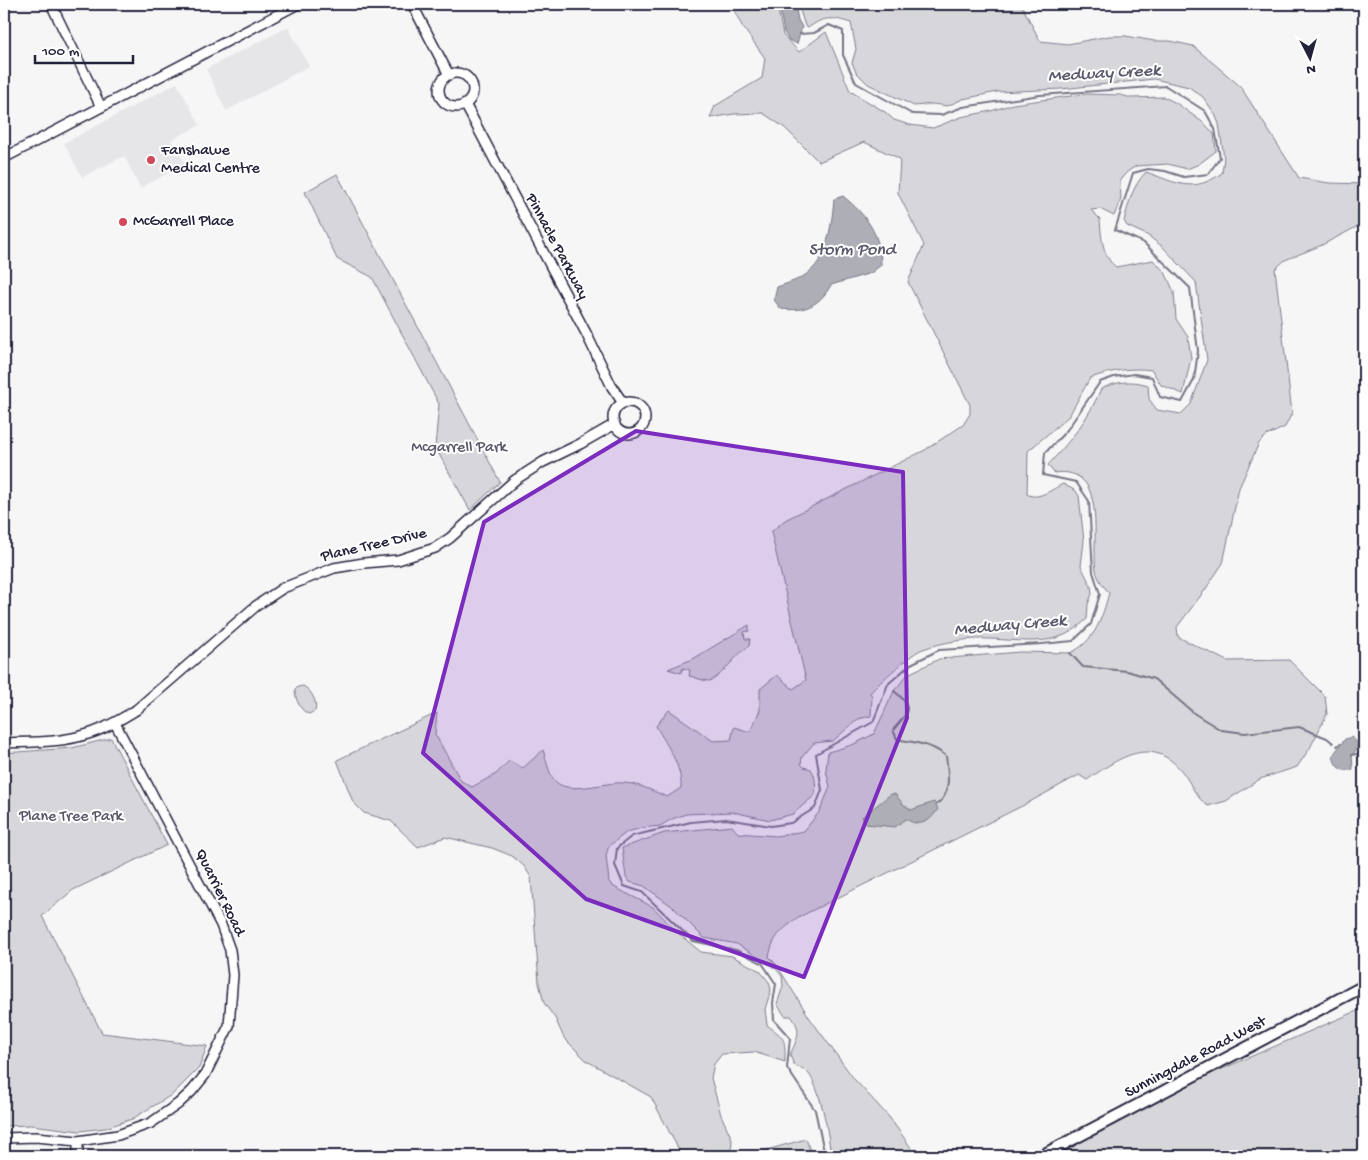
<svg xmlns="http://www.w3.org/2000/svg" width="1368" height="1160" font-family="'Gochi Hand',sans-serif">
<rect width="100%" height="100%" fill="#f6f6f7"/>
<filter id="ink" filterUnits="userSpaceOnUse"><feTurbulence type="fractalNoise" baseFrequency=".02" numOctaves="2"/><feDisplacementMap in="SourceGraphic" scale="10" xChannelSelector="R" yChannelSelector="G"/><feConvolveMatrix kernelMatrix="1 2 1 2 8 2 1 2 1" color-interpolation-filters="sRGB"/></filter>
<g filter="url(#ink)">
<path fill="#e6e6e9" d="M288 27 309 66 226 111 206 69Z
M177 83 200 125 171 140 186 164 140 188 124 156 82 177 64 143Z"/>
<path fill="#d7d7db" stroke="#7c7c8b" d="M731 4H777L783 35 799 52 826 32 850 91 885 112 894 120 910 125 933 128 961 117 991 111 1013 104 1085 94 1120 95 1132 98 1164 97 1176 103 1205 124 1214 134 1216 151 1199 164 1187 169 1168 164 1136 166 1127 172 1120 180 1121 199 1114 216 1100 209 1091 210 1100 219C1101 234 1102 257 1116 267L1153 260 1165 272 1174 292 1176 319 1188 337 1191 358 1183 394 1161 385 1152 370C1129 367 1112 371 1090 378L1069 416 1028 451 1027 494C1038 501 1052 489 1063 484L1076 491 1079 496 1084 541 1081 566 1091 586 1092 594 1088 604 1087 619C1082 623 1077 628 1072 631 1049 646 1016 640 990 639 968 638 943 642 923 649 911 653 879 683 870 693L872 696 871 716 858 719 833 741 814 743 802 757 801 764 804 767 811 769C816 777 816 786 815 795L793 814 770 820 733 812 686 814 672 819 660 826 642 828 627 832 609 846 606 855 609 882 614 887 653 907 679 934 701 952 732 956 760 971 769 982 771 990 765 1009 767 1025C786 1039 785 1038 785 1062L754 1052 722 1054 714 1064 711 1078 721 1115 732 1139 731 1156H682L651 1097 587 1061 564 1038 555 1018 544 1003 539 983 531 877 524 866 512 856 492 848 445 837 418 847 391 821 364 813 353 802 337 760 437 713 435 734 461 781 472 787 496 774 509 761 523 768 543 750C546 758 548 771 553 779 566 797 605 781 624 783 639 784 653 791 667 797L681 788C682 765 667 746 656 726L669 710 713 741 731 740 734 727 750 732 760 710V689L777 675 793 689 806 680 771 532 785 520 925 450 963 425 970 414V405L908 282 924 245 898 193 900 159 864 142 819 162 785 128 763 113 734 114 710 118 715 106 762 78 765 58 742 26Z
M798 4H1021L1040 41 1068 44 1109 36H1126L1154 41H1170L1193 46 1240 86 1299 178 1329 183 1364 184V223L1322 245 1285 260 1275 269 1292 413 1285 427 1266 436 1259 443 1239 488 1223 563 1205 590 1177 627 1178 637 1227 661 1289 660 1325 696 1327 714 1310 748 1297 767 1260 779 1226 801 1208 806C1204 803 1200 799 1197 795 1191 787 1187 776 1180 769 1150 735 1117 759 1087 780L1079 775 1024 805 803 915C785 927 773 934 769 957L776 964 809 1017 854 1079 889 1117 917 1156H831C829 1137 820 1081 805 1070 802 1068 797 1067 794 1065L790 1055C797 1039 803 1031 791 1016H785L777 1004 783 986 782 976 776 969 737 944 704 938 673 907 644 886 630 882 626 877 622 848 664 833 732 826 738 833 776 836 804 831 820 811 830 787 826 770 828 752 852 745 874 734 894 691 908 674 939 659 1019 652 1070 653C1095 642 1102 618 1109 593 1103 585 1098 580 1096 570 1091 539 1109 465 1054 473L1048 465C1071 440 1087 421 1101 389 1117 381 1132 380 1148 385L1149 399 1157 410 1181 414 1191 404 1207 360 1196 282 1163 247 1147 235 1127 226 1124 221C1129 202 1132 187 1146 172 1177 183 1193 194 1222 173L1224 158 1219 124 1215 114 1203 97 1189 87 1154 79 1061 89 997 92 963 99 947 106 933 104 914 106 868 84 856 72 852 63 856 49 851 23C832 17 824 16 808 28L805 26Z
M337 174 500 482 470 510 435 447 439 404 372 277 337 259 305 192Z
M749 625V631L744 632 745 639H750L749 646C737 653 719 680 709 681 703 681 695 677 689 676L690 670 683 668 681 673 668 669 693 659Z
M303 686C311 690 318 702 315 711L309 714C301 712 295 699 295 690L298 687Z
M111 738 167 845 73 890 42 916 102 1033 207 1046 199 1068 173 1094 132 1119 105 1128 80 1131 31 1125 4 1126V753L72 748Z
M1364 1008V1156H1053L1166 1093Z
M806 1139 812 1156H745Z"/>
<path fill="#aeaeb7" stroke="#767685" d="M779 4H795L798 20 802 27 797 44 789 40 784 32Z
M843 196C866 215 881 234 881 265L871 273 831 285C819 306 805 312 781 309L774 300 777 287C788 283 800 280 809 272 828 258 832 221 834 199Z
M1351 737 1358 743 1357 749 1352 755 1353 769C1341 773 1335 767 1333 755L1345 739Z
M891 794H895L903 804 911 810 934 802 938 809C930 822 920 828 906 819L895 827 866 824 862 817Z"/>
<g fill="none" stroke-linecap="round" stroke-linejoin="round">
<path stroke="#767685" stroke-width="2" d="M800 34 814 33 829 25 843 31V55L856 83 912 114 941 115 963 107 1040 95 1166 86 1205 111 1215 129 1220 158 1208 174 1184 177 1165 171 1148 169 1133 173 1115 230 1144 243 1190 288 1198 351 1194 380 1182 402 1160 397 1152 377 1134 374 1114 377 1100 382 1067 430 1045 453 1043 475 1076 482 1089 501 1093 572 1100 594 1091 624 1073 641 1042 644 939 650 911 664 888 684 873 722 816 754 822 790 815 808 791 823 771 826 726 819 691 822 632 836 617 848 615 865 624 886 642 892 693 941 736 950 762 963 776 984 773 1003 774 1020 790 1038 787 1068 815 1110 825 1156
M1070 653 1083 667 1127 671 1154 679 1195 714 1221 730 1245 733 1299 727 1327 738 1333 743
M894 691C915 707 908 713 893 730L897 739C915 743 932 744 946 756 948 770 952 795 937 804
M1337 746 1340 744
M1352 755 1364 752
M1364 787V791"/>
<g stroke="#22223b" stroke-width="12">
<path id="tertiary" d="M51 4 101 107
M412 4 449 75
M439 90a17 17 0 1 1 34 0a17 17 0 1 1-34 0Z
M465 104 586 333 612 387 623 403
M613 418a16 16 0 1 1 32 0a16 16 0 1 1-32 0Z
M4 743C31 742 61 743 88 734 105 729 121 719 136 710L256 606 283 588 334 568 364 563 398 560 435 548 450 538 515 480 543 462 580 444 615 424
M4 1138 36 1137 78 1141 118 1135 151 1123 178 1104 192 1091 205 1075 229 1026 233 975 230 950 221 925 115 723
M78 1141V1156"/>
</g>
<g stroke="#22223b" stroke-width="12">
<path id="secondary" d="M4 158 298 4"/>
</g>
<g stroke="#22223b" stroke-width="14">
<path id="primary" d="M1041 1156 1364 986"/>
</g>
<use href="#tertiary" stroke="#fff" stroke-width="9"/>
<use href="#secondary" stroke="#fff" stroke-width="9"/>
<use href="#primary" stroke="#fff" stroke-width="10"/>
</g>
</g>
<path fill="#7b2cbf" fill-opacity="0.2" stroke="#7b2cbf" stroke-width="4" stroke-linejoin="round" d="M636 431 903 472 907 718 804 977 586 899 423 753 484 522Z"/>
<g fill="#d1495b" stroke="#fff" stroke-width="2">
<circle cx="151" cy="160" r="5"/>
<circle cx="123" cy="222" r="5"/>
</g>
<g text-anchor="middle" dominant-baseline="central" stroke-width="4" stroke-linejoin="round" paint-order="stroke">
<g font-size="16" fill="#22223b" stroke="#fff" text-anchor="start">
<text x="161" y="151">Fanshawe<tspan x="161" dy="18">Medical Centre</tspan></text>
<text x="133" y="222">McGarrell Place</text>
</g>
<g font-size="16" fill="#22223b" stroke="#fff">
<text transform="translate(556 247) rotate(62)">Pinnacle Parkway</text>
<text transform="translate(374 546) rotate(-13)">Plane Tree Drive</text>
<text transform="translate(219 893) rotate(64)">Quarrier Road</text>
<text transform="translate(1196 1058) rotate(-28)">Sunningdale Road West</text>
</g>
<g font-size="16" fill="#58586b" stroke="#fff">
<text x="459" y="448">Mcgarrell Park</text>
<text x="71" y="817">Plane Tree Park</text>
</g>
<g font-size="18" font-style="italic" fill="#5a5a6d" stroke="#fff">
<text transform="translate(1104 74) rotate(-3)">Medway Creek</text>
<text x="852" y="250">Storm Pond</text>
<text transform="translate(1010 626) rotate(-5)">Medway Creek</text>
</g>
</g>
<rect width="1368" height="1160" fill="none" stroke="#fff" stroke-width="20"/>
<rect x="10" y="10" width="1348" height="1140" fill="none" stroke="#22223b" stroke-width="2" filter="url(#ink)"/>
<g transform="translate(1310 58) rotate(174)" stroke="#ffffff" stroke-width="4" paint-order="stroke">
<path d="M0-4L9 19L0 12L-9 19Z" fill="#22223b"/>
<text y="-8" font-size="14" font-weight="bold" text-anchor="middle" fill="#22223b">N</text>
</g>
<path d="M35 55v8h98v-8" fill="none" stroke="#22223b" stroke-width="2.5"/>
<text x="42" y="55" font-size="15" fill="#22223b" stroke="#ffffff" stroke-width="4" paint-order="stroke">100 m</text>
</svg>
